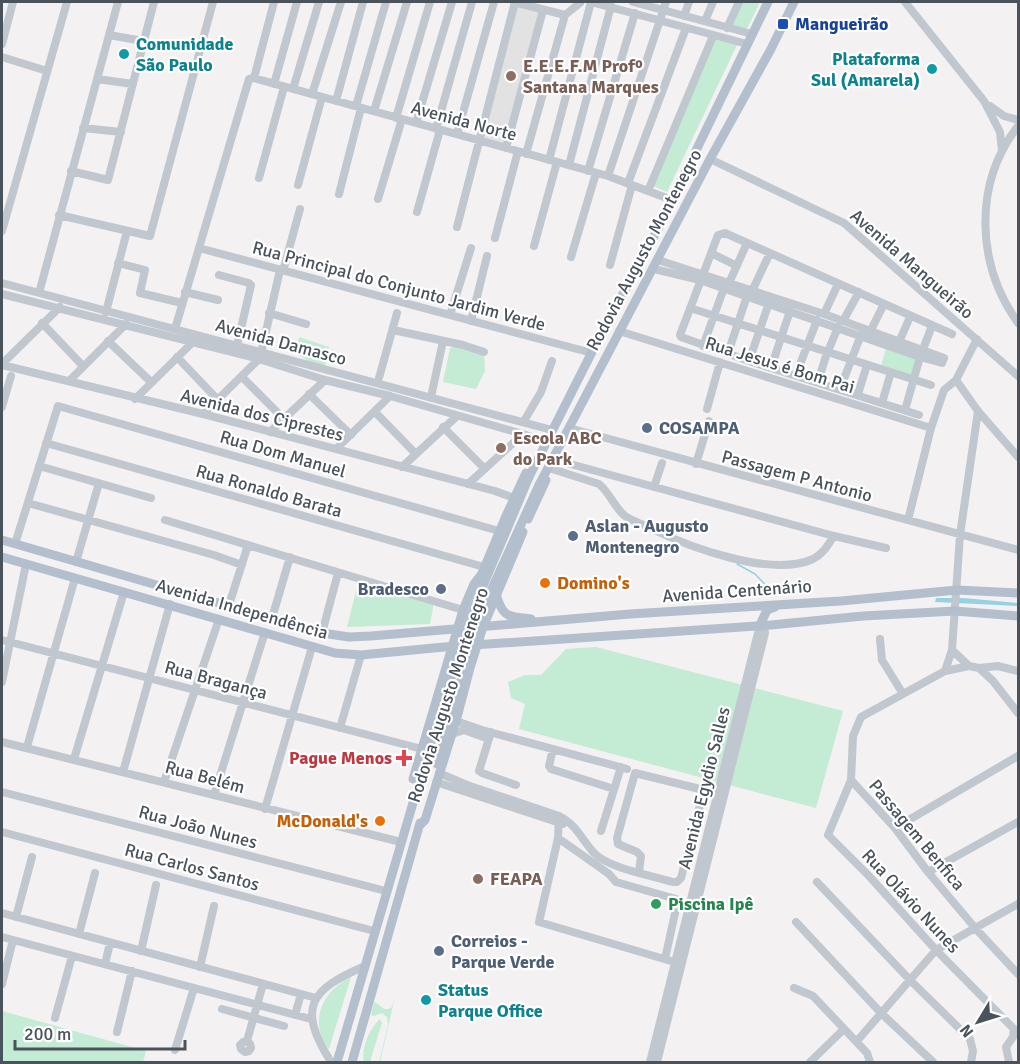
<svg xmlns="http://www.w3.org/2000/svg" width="1020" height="1064" font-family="Signika,sans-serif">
<rect width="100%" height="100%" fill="#f3f1f1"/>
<path fill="#e3e2e2" d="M516 4 541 12 505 146 481 141Z"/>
<path fill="#c4ebd4" d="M742 2H760L747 29 732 25Z
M714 39 737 45 667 192 653 186Z
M299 337 329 347 324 370 295 353Z
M463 345 484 352 485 371 476 389 443 382 450 348Z
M887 345 920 357 914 380 880 369Z
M359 579 434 602 430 624 347 627Z
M596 647 843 711 816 808 519 729 525 704 511 698 508 682 525 675H541L566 649Z
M351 977 329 1049C308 1022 322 991 351 977Z
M395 997 380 1062H379L388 1025 387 1017 382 1013 374 1016 371 1015 374 1002C382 1005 383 1013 392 1007Z
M2 1011 146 1051 143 1062H2Z
M380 1019 382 1023 381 1026 370 1062H364C361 1048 369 1029 380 1019Z"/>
<path fill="#96d2e3" d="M936 598H963L1018 603V606L935 602Z"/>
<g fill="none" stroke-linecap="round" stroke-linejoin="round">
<path stroke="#96d2e3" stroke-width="1.5" d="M737 564 755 574 776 596"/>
<path stroke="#c0c7ce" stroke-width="8" d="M514 2 565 15 580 3
M591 2 747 44
M633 2 752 34
M905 2 984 101 1000 132 1002 151
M684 16 689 2
M705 21 713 2
M727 28 739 2
M109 35 143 41
M2 44 13 2
M2 57 47 71
M254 78 274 2
M97 79 133 84
M274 84 297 2
M293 89 319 2
M312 94 341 2
M336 101 363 2
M356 106 386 2
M990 106 1004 116 1018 120
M374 111 407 2
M396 118 430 2
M416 123 452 2
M1018 126C973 184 976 264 1018 323
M83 128 121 132
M436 129 472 2
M457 134 494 2
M506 148 543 10
M526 154 565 15
M710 159 844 223 1018 376
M549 160 591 2
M569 165 611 6
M71 171 108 180 154 2
M588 171 635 13
M608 176 666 2
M259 178 284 87
M628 183 686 28
M298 185 322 97
M648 191 713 36
M339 194 361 108
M378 199 402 119
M417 212 440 130
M59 215 150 236 213 2
M457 227 515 2
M2 231 67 2
M495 238 518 151
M534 246 557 162
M199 248 592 353
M711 253 737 266
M571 257 596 173
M118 263 145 270 140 293 182 303
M610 265 632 185
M654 269 700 280 920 357 942 363 944 358 824 314 658 260
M283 271 300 209
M219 275 249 283 251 285 237 346
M2 283 552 430
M729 283 747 243
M752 291 770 253
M185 292 218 300
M39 293 118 2
M2 294 259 359 325 380 390 396 523 434 546 443
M690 308 931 385
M106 312 127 231
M269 313 306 324
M824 314 838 284
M450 315 471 248
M471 321 487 256
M843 321 859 292
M42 323 83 366
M175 329 249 79 254 78 608 176 672 200
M393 330 463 345 484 352
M619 331 931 428
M869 334 884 304
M108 341 151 382
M899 342 910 317
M703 346 724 288
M261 353 280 270
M728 353 747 296
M177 357 218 400
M749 361 770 300
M2 364 60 307
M2 365 203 414 495 491 514 498
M771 368 790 311
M796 375 817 320
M242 377 284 419
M379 378 397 313
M956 380 978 411 1018 457
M69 381 126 324
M818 382 825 359 838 327
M840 389 861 335
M309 394 351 435
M858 394 867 365
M431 397 443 341
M135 399 193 342
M882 403 891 372
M2 407 11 376
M707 409 720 362
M905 410 920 357 932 326
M375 412 416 454
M203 414 259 359
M919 415 749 361 681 337 680 335 718 235 725 233 952 334
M524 421 541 392 552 361
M443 427 484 468
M569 428 1018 550
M270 432 325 380
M46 443 484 567
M336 449 390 396
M554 455 564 462 574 465 834 536 886 548
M696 464 709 421
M39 466 151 498
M402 467 457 416
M549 468 599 484C610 493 614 507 625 516 632 521 642 524 650 528 689 547 771 578 813 559 823 554 828 545 834 536
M468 484 523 434
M654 487 662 463
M28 503 214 555 242 565
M165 520 463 610
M908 520 931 428 944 390 956 380 977 339
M15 544 58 406 499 531
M76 562 99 483
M229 605 248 545
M272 618 290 557
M322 633 338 573
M880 639 882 660 903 694
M2 640 422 749
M952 650 969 666 979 668 993 681 1018 713
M969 666 945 671 861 717 853 736 851 780 828 835 869 876 936 950 1014 1029
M979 668 998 666 1018 671
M945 671 952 650 960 535 978 411
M2 682 26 564
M456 721 482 730 627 769
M340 728 361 655
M491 732 479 771 482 773 516 785
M452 734 464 730 489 739
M2 742 401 842
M27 747 75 578
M553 749 549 766 551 769 614 789
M74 759 124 592
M123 772 170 604
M439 773 467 785 559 816C576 824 582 840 594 853 610 869 651 875 673 882H677L681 878 706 782
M851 780 895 828 928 872 976 929 1018 974
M164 782 219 619
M436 782 563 824
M2 792 386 891
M214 795 265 632
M265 809 312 647
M559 816 558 838 539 922 671 961
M895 828 1018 756
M601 831 621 767
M2 832 374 931
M558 838 609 874 616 882 676 899 677 904 665 959
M639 872 641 856 637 852 618 844 617 838 635 773 704 790
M928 872 1018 822
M817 882 910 980 970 1039 973 1051 971 1062
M2 913 316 998
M16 917 32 857
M796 922 881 1013 933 1062
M79 934 95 873
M2 937 311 1019
M141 951 156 885
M105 964 110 943
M200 967 214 906
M2 984 13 940
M794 988 813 996 867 1053 870 1062
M222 1009 284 1026
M295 1015 301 994
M55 1018 72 956
M117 1032 132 971
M247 1041 250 1044 251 1048 249 1051 245 1052 241 1049 240 1045 243 1042 247 1041 263 984
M857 1041 936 950 1018 904
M175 1050 194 988
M331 1062C297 1008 309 990 365 966
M650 1062 760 625
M657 1062 765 633
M810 1062 844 1029
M1009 1062 1006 1047 1013 1037 1014 1029"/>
<path stroke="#b3bfcc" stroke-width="9" d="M529 477 598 340 658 229 768 2
M539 485 710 159 771 49 794 2
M528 519 546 480
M2 540 322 633 349 637 371 636 630 614 841 601 957 590 1018 593
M2 557 335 653 361 655 444 647 771 625 863 616 955 611 1018 616
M480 578 506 516 526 473
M496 594C503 619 509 616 531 619
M760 625 767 610 775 607
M413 779 463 610 474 584 481 575
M419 826 425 820 456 721 470 668 483 627 523 532
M337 1062 425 762
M352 1062 420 823"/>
<path stroke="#b3bfcc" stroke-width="9" d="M425 762 471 614 529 477
M437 764 479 617 539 485"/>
</g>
<rect fill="#1a4fb4" stroke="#fff" stroke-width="2" x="777" y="18" width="12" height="12" rx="3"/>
<g fill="#0f9aa8" stroke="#fff" stroke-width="2">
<circle cx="124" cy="54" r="6"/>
<circle cx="932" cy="69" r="6"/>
<circle cx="426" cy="1000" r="6"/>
</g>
<g fill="#8d6e63" stroke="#fff" stroke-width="2">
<circle cx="511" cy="76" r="6"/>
<circle cx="501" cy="448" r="6"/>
<circle cx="478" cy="879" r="6"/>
</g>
<g fill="#5c6f8a" stroke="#fff" stroke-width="2">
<circle cx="647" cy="428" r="6"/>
<circle cx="573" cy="536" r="6"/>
<circle cx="441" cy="589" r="6"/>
<circle cx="439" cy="951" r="6"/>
</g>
<g fill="#e8710a" stroke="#fff" stroke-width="2">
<circle cx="545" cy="583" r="6"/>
<circle cx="380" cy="821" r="6"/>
</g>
<path fill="#e0444e" stroke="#fff" stroke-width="2" d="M401 749h6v6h6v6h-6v6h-6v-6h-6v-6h6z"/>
<circle fill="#2e9e5b" stroke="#fff" stroke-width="2" cx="656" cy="904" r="6"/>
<g text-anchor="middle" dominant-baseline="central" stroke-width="4.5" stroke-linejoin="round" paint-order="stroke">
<g font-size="18" font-weight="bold" fill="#164399" stroke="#fff" text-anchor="start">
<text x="795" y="24">Mangueirão</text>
</g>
<g font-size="18" font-weight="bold" fill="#0d838f" stroke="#fff" text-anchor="start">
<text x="136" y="44">Comunidade<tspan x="136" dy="21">São Paulo</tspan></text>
<text x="920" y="59" text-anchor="end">Plataforma<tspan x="920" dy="21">Sul (Amarela)</tspan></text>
<text x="438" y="990">Status<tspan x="438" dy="21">Parque Office</tspan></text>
</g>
<g font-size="18" font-weight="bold" fill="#785e54" stroke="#fff" text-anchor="start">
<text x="523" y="66">E.E.E.F.M Profº<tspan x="523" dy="21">Santana Marques</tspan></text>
<text x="513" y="438">Escola ABC<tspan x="513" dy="21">do Park</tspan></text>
<text x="490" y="879">FEAPA</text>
</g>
<g font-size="18" fill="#4a535c" stroke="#fff">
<text transform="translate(464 121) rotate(15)">Avenida Norte</text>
<text transform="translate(644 250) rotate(-62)">Rodovia Augusto Montenegro</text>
<text transform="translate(912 264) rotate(41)">Avenida Mangueirão</text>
<text transform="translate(399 286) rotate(15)">Rua Principal do Conjunto Jardim Verde</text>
<text transform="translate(281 342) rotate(15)">Avenida Damasco</text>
<text transform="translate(780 365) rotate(17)">Rua Jesus é Bom Pai</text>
<text transform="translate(262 415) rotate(14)">Avenida dos Ciprestes</text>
<text transform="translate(283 454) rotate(16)">Rua Dom Manuel</text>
<text transform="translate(797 476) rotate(15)">Passagem P Antonio</text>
<text transform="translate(269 491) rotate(16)">Rua Ronaldo Barata</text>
<text transform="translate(737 591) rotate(-4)">Avenida Centenário</text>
<text transform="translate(242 609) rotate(16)">Avenida Independência</text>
<text transform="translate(216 680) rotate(15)">Rua Bragança</text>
<text transform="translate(448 695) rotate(-72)">Rodovia Augusto Montenegro</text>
<text transform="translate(205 777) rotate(15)">Rua Belém</text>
<text transform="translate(704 788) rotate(-76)">Avenida Egydio Salles</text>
<text transform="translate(198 827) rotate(15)">Rua João Nunes</text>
<text transform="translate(917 835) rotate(50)">Passagem Benfica</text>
<text transform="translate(192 867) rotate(15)">Rua Carlos Santos</text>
<text transform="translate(911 901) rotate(47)">Rua Olávio Nunes</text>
</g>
<g font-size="18" font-weight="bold" fill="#4e5e75" stroke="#fff" text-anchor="start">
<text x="659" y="428">COSAMPA</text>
<text x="585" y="526">Aslan - Augusto<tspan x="585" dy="21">Montenegro</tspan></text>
<text x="429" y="589" text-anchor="end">Bradesco</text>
<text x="451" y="941">Correios -<tspan x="451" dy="21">Parque Verde</tspan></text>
</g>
<g font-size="18" font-weight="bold" fill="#c56008" stroke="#fff" text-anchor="start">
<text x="557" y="583">Domino's</text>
<text x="368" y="821" text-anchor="end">McDonald's</text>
</g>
<g font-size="18" font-weight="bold" fill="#be3a42" stroke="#fff" text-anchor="end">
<text x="392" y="758">Pague Menos</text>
</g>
<g font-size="18" font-weight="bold" fill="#27864d" stroke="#fff" text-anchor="start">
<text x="668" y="904">Piscina Ipê</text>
</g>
</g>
<rect width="1020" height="1064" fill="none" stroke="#4a535c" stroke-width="6"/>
<g transform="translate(978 1022) rotate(232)" stroke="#ffffff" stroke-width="4.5" paint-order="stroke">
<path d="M0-4.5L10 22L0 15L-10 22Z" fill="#4a535c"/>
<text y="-9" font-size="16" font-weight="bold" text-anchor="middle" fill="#4a535c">N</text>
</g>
<path d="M15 1040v9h170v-9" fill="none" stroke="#4a535c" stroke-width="3"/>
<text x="24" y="1040" font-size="18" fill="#4a535c" stroke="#ffffff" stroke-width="4.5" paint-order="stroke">200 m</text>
</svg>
